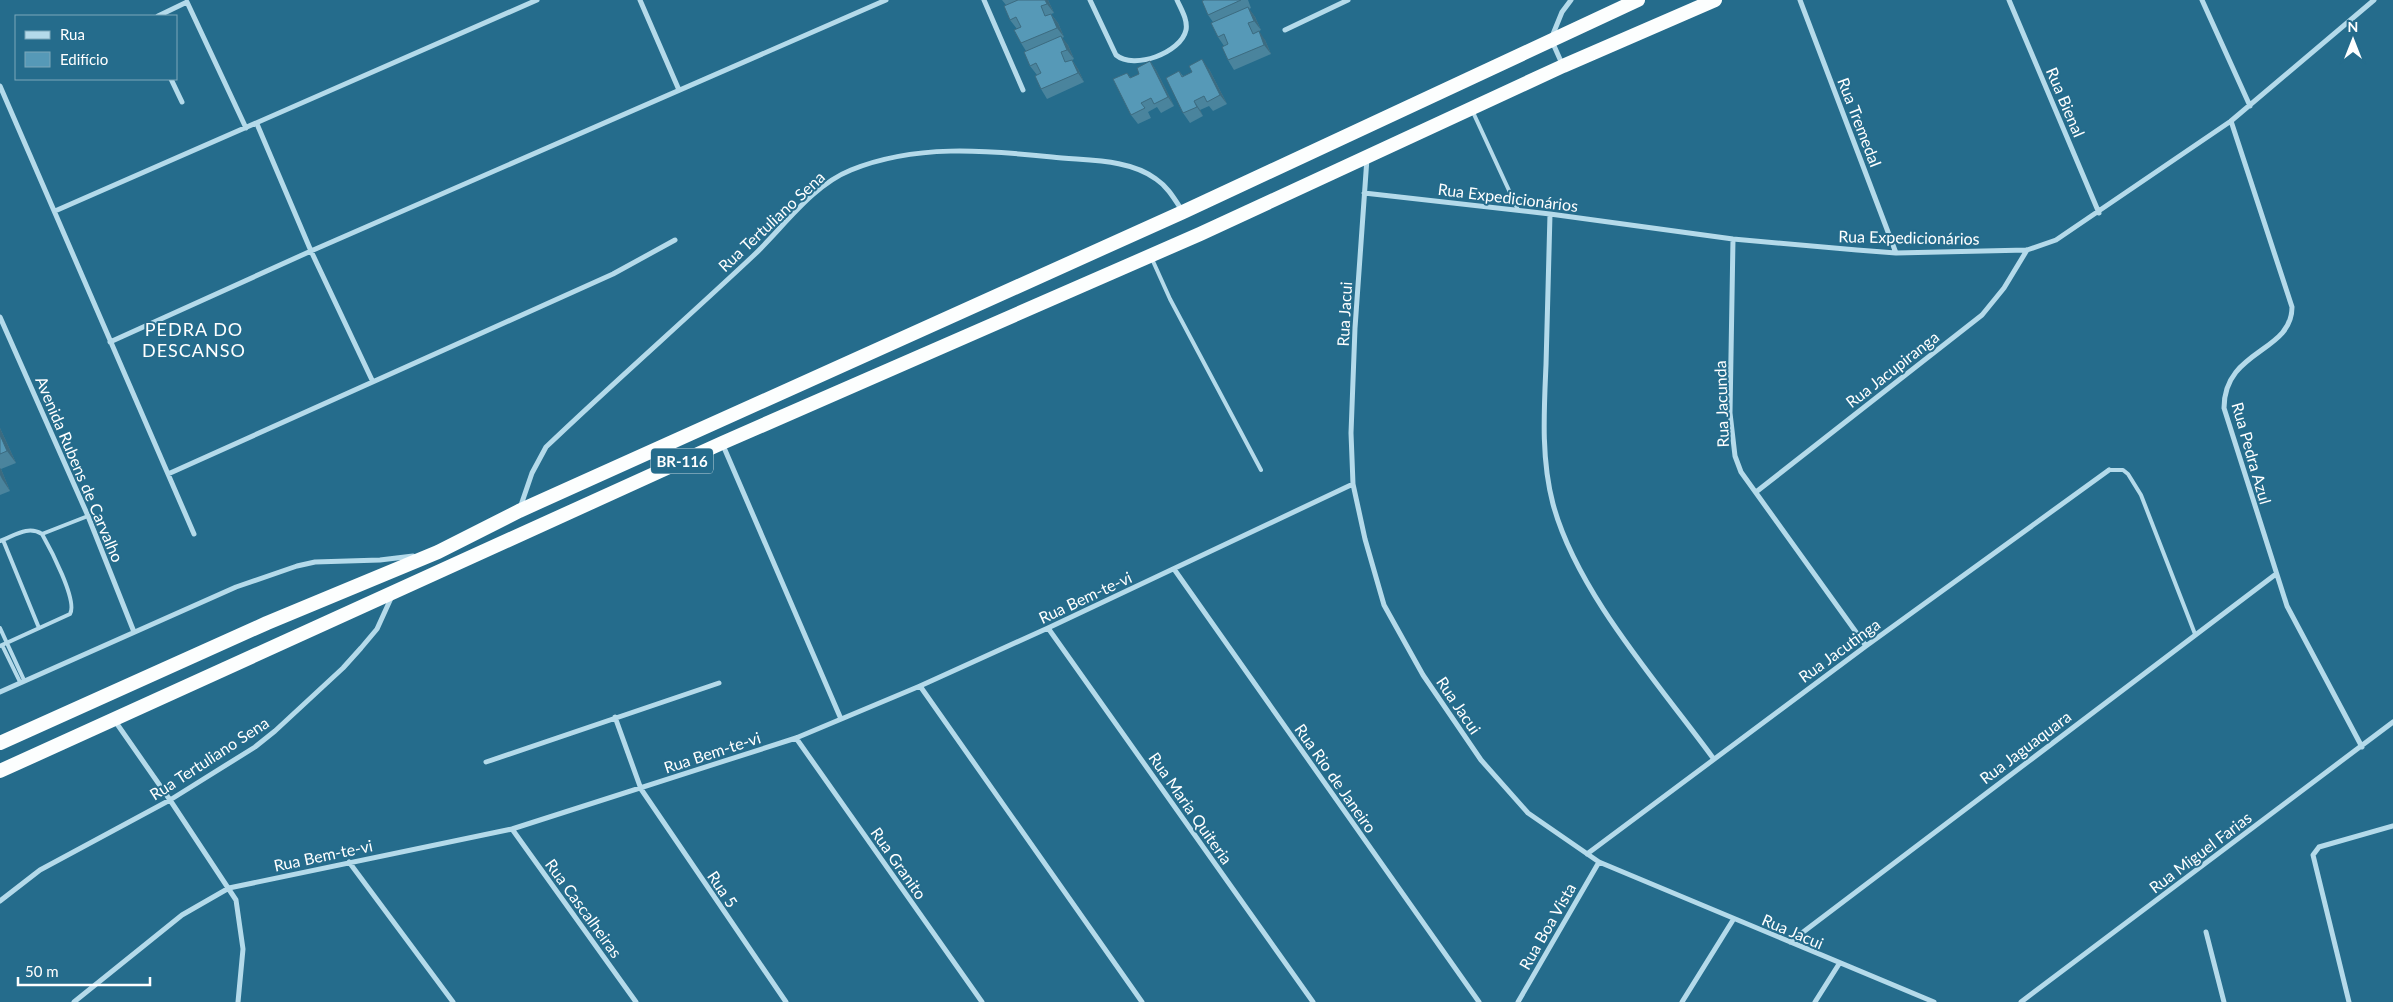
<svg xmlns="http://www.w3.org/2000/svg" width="2393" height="1002" font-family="Lato,sans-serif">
<rect width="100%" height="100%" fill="#256c8c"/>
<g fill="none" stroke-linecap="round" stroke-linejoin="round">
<path stroke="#b4daea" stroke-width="4" d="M1472 110 1518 210
M1152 259 1170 299 1261 470
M2109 470H2123L2128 474 2141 495 2195 634
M42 534 88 516
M3 540 39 628
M0 541C14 536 28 525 42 534 50 548 78 601 70 614L0 646
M0 628 24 680
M2 645 20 682"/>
<path stroke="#b4daea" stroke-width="5" d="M640 0 679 90
M984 0 1023 90
M1090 0 1116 55C1134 70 1181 53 1186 30 1188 20 1181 9 1177 0
M1800 0 1896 253
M2009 0 2099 213
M2202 0 2250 106
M158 16 187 2 246 128
M1285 30 1348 0
M1563 66 1551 39 1562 12 1571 0
M171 79 182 102
M0 86 194 534
M2231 121 2292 307C2292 353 2224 349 2224 408L2287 606 2362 747
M257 124 311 251 372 380
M1367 158 1355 328 1351 433 1353 484 1365 539 1384 605 1423 675 1481 760 1528 813 1599 862 1934 1002
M1364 193 1550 214 1733 239 1857 250 1896 253 2027 250 2056 240 2231 121 2374 0
M55 211 537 0
M1550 214C1549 264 1547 315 1546 365 1544 411 1541 459 1553 504 1577 593 1659 684 1713 758
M1733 239 1730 413 1735 456 1741 472 1866 646
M0 317 88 516 134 632
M110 342 311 251 886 0
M722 443 841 719
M168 474 613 274 675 240
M1756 492 1982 315 2004 288 2027 250
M520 508 532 473 546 447C614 382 685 320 753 256 783 228 811 186 851 170 915 144 985 150 1052 157 1085 161 1128 158 1156 179 1168 187 1175 200 1183 212
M1174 569 1479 1002
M1048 628 1313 1002
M920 686 1142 1002
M0 692 236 587 297 566 315 562 380 560 413 556
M615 717 641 789 786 1002
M115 721 170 800 236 900 243 949 238 1002
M796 738 982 1002
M486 762 719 683
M512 829 636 1002
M1587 854 1866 646 2109 470
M349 862 453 1002
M0 901 40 870 170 800 255 747 275 731 343 668 361 648 377 629 392 596
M2206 932 2224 1002
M1790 942 2276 574
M74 1002 182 915 229 888 512 829 796 738 920 686 1048 628 1353 484
M1518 1002 1599 862
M1682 1002 1733 920
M1815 1002 1839 964
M2021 1002 2393 722
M2349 1002 2313 855 2319 847 2393 826"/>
<path stroke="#fcfefe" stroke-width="14" d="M0 743 267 623 438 552 519 511 1183 212 1638 0
M0 771 722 443 1200 234 1563 66 1715 0"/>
</g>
<path fill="#4a849d" d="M1002 0H1048L1054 13 1051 14 1058 23 1064 37 1062 38 1068 45 1074 59 1072 60 1078 69 1084 82 1047 99 1041 89 1037 75 1030 66 1026 51 1021 43 1017 29 1010 20 1006 5Z
M1204 0H1248L1251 8 1249 9 1255 17 1261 30 1255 33 1265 40 1271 54 1234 70 1228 60 1224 46 1218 37 1213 22 1208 15Z
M1150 61 1156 70 1174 106 1161 113 1157 107 1148 112 1151 118 1138 124 1131 115 1127 73 1131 78 1139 74Z
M1209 69 1227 104 1213 111 1209 106 1200 110 1203 116 1190 123 1183 113 1179 71 1183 76Z
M0 428 16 463 1 469 10 491 0 495Z"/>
<path fill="#3c6b80" d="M1045 0H1048L1054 13 1047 4Z
M1248 7 1255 17 1261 30 1254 21Z
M1051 14 1058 23 1064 37 1057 28Z
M1259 31 1265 40 1271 54 1264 45Z
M1061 36 1068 45 1074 59 1067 50Z
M1202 59 1209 69 1227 104 1220 95Z
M1072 60 1078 69 1084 82 1078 73Z
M1150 61 1156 70 1174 106 1168 97Z
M1194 101 1200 110 1203 116 1197 107Z
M0 428 16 463 7 451 0 435Z
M0 468 1 469 10 491 2 479 0 475Z"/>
<path fill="#5699b7" stroke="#3c6b80" d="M1018 0H1045L1047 4 1041 6 1045 16 1051 14 1057 28 1021 43 1014 30 1021 27 1016 17 1010 20 1004 6Z
M1204 0H1241L1208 15 1202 1Z
M1248 7 1254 21 1248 23 1253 34 1259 31 1264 45 1228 60 1222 47 1228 44 1224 34 1218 37 1211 23Z
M1061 36 1067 50 1061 52 1065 62 1072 60 1078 73 1041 89 1035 76 1041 73 1036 63 1030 66 1024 52Z
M1202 59 1220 95 1207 102 1204 96 1194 101 1197 107 1183 113 1166 78 1179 71 1182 77 1192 72 1189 66Z
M1150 61 1168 97 1154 104 1151 98 1141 103 1145 108 1131 115 1113 79 1127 73 1130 78 1139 74 1137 68Z
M0 435 7 451 0 454Z"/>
<g text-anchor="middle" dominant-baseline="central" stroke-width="4" stroke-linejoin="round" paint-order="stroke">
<rect fill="#256c8c" stroke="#bed3dc" stroke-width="1" x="651" y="448.5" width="62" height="25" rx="4"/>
<g font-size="15" font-weight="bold" fill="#fff">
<text x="682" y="461">BR-116</text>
</g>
<g font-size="16" fill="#fff" stroke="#256c8c">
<text transform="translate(2066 102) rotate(67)">Rua Bienal</text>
<text transform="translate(1860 122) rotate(69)">Rua Tremedal</text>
<text transform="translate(1508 197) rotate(7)">Rua Expedicionários</text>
<text transform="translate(771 221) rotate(-43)">Rua Tertuliano Sena</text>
<text transform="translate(1909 237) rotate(1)">Rua Expedicionários</text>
<text transform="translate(1344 314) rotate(-87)">Rua Jacui</text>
<text transform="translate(1892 369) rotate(-38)">Rua Jacupiranga</text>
<text transform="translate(1721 404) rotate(-92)">Rua Jacunda</text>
<text transform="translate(2252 453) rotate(74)">Rua Pedra Azul</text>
<text transform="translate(80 469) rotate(67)">Avenida Rubens de Carvalho</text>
<text transform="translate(1085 597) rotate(-25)">Rua Bem-te-vi</text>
<text transform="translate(1839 650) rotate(-36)">Rua Jacutinga</text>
<text transform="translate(1459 705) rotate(56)">Rua Jacui</text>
<text transform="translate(2025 747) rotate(-37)">Rua Jaguaquara</text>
<text transform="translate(712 752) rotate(-18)">Rua Bem-te-vi</text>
<text transform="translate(209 758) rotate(-33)">Rua Tertuliano Sena</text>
<text transform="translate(1336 778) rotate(55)">Rua Rio de Janeiro</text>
<text transform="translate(1191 808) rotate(55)">Rua Maria Quiteria</text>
<text transform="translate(2200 852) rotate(-37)">Rua Miguel Farias</text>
<text transform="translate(323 855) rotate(-12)">Rua Bem-te-vi</text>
<text transform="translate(899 863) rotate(55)">Rua Granito</text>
<text transform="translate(723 889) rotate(56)">Rua 5</text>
<text transform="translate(584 908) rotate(54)">Rua Cascalheiras</text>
<text transform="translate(1547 926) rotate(-60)">Rua Boa Vista</text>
<text transform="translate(1793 931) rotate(23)">Rua Jacui</text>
</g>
<g font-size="18" letter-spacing="1" fill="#fff" stroke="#256c8c">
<text x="194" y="329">PEDRA DO<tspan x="194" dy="21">DESCANSO</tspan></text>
</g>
</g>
<rect x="15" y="15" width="162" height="65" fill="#256c8c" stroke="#7ca7ba"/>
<rect x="25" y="31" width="25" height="8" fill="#b4daea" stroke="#7ca7ba"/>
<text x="60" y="40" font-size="15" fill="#ffffff">Rua</text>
<rect x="25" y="52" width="25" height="15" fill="#5699b7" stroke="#7ca7ba"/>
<text x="60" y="65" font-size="15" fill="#ffffff">Edifício</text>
<g transform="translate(2353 40)" stroke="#256c8c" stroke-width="4" paint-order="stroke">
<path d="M0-4L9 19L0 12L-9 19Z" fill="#ffffff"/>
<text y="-8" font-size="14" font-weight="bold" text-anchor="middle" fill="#ffffff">N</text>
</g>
<path d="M18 977v8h132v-8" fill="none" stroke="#ffffff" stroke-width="2.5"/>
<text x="25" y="977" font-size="15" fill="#ffffff" stroke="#256c8c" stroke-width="4" paint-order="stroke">50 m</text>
</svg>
